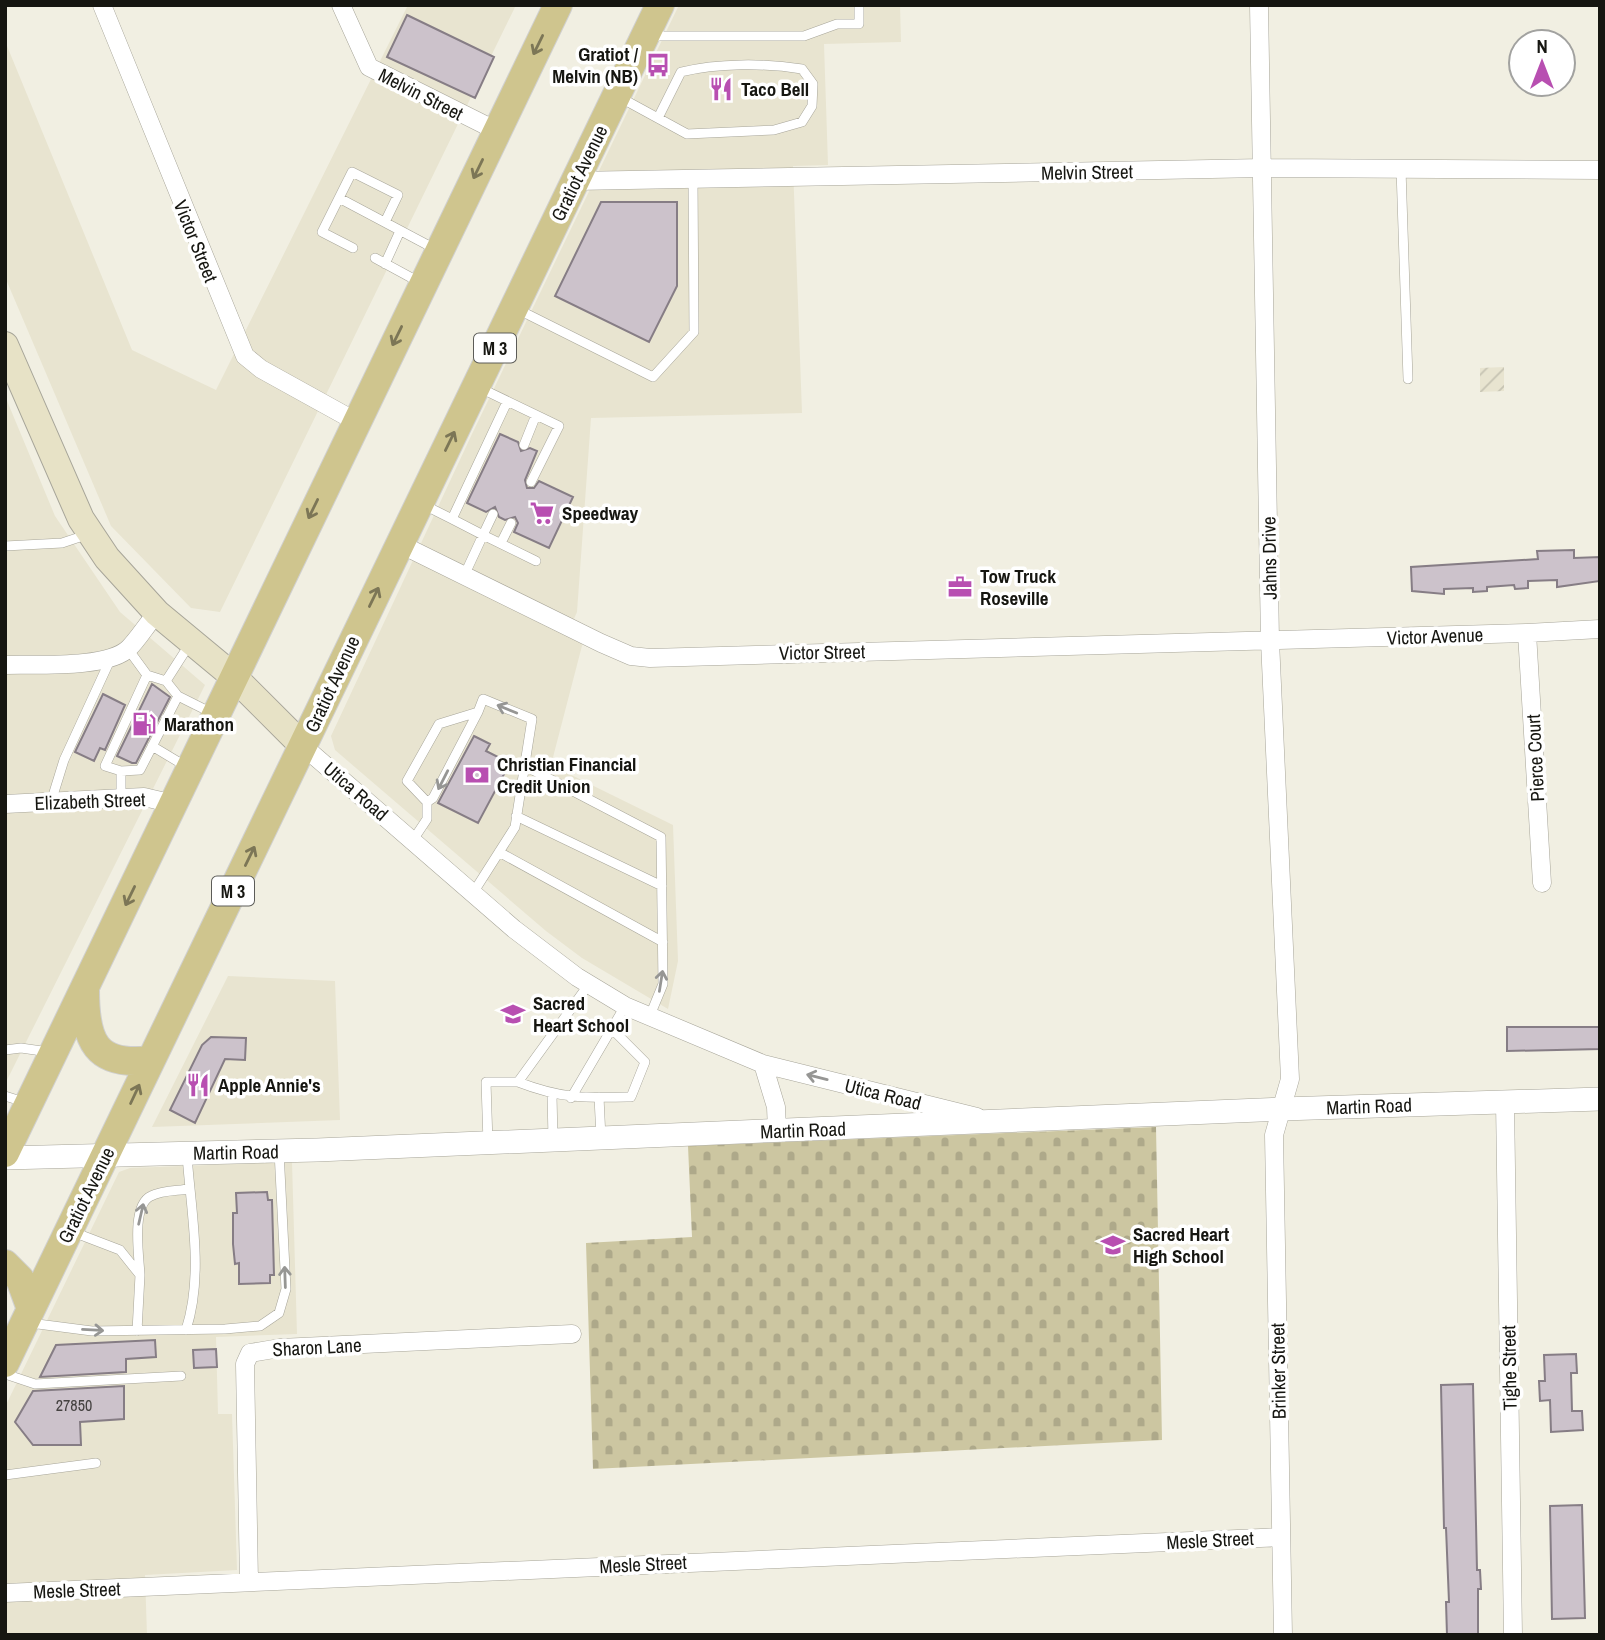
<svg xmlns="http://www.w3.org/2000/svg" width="1605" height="1640" font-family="'Archivo Narrow',sans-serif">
<defs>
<pattern id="industrial-furrows" width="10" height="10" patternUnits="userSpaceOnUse" patternTransform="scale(1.75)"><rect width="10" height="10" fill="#e8e4d0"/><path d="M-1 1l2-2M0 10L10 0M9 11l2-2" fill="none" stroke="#c6c3b2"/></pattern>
<pattern id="cemetery-stones" width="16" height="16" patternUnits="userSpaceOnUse" patternTransform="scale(1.75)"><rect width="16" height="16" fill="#ccc6a1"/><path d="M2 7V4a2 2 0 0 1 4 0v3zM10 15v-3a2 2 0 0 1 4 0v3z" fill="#aea98a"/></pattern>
</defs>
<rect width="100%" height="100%" fill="#f1efe2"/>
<path fill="#e8e4d0" d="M408 5H516L220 612 191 608 111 526 5 277V41L132 350 216 390Z
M679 5H900L901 42 824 44 828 165 793 166 802 413 591 418 577 612 569 630 584 638 551 765 673 825 678 961 668 1009 582 958 546 931 335 750 331 736 472 434Z
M5 396 55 516 120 612 205 685 5 1084Z
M228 976 335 981 340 1120 152 1127Z
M292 1162 297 1334 216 1337 218 1414H232L237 1570 145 1575 147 1635H5V1407L119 1172 130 1168Z"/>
<path fill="url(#industrial-furrows)" d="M1504 367V391L1480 392V368Z"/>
<path fill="url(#cemetery-stones)" d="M1156 1127 1162 1440 593 1469 586 1243 692 1237 688 1146Z"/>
<path fill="#ccc2cb" stroke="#867d85" stroke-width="2" d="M407 15 494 57 475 98 387 57Z
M601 202H677V286L649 342 555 296Z
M500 434 518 442 521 451 530 448 537 451 525 480 527 488H534L539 481 573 497 549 548 514 532 518 523 515 517 505 520 499 517 495 507 486 512 467 503Z
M1574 550V558L1600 557V581L1557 587V580L1528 581V588L1515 589 1514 585 1487 587V591L1473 592V588L1444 589V594L1412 591 1411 567 1538 559 1537 551Z
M152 684 170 697 136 763H132L117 756Z
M103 694 125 705 105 750 100 748 94 761 75 752Z
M474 736 490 744 486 751 510 763 478 823 438 803Z
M1507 1027H1600V1049L1507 1051Z
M211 1037 246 1038 245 1060 225 1059 195 1123 170 1110 202 1045Z
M267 1192 268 1200H272L274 1275H270V1283L239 1284V1263L235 1264 233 1244V1213H237L236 1193Z
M155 1340 156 1357 126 1359V1372L40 1377 56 1345Z
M216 1349 217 1367 194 1368 193 1350Z
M1576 1354 1577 1373H1571L1572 1411H1582L1583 1430 1551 1432 1550 1400 1540 1401 1539 1381H1545L1544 1355Z
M1473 1384 1477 1570H1480L1481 1589H1478V1635H1447L1446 1602H1449L1446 1528H1444L1441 1385Z
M124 1386V1419L80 1422 81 1445H33L15 1422 33 1391Z
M1582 1505 1585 1618 1552 1619 1550 1506Z"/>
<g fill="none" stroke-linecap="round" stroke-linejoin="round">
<g stroke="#a7a599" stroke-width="10">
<path id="service" d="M651 36H804L837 24H859V5
M621 98 687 134 774 130 802 122 812 106 813 84 802 69C765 63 718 63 681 72L658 118
M1401 169 1408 379
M339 198 352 172 398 195 385 222
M353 248 322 232 339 198 437 250
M375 258 421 283
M385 264 400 231
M519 310 653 377 694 332 693 179
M478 387 559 426 531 482
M524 445 536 415
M422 504 452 519 507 402
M452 519 483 535 493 514
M501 543 511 523
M5 546 62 543 89 534
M464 576 483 535 536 561
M128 649 147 675 166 681 178 696 214 714
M166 681 189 645
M152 746 187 767
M525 766 661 837 663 984 649 1018
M121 771 140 770 178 696
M121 798V771L105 766 147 675
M51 802 64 760 111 658
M427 802 433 798 478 712
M516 816 662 886
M413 840 427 819V802L407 781 439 724 478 712 483 699 532 719 515 827 473 893
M499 852 663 942
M589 984 518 1082C562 1099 584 1098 631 1097L645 1062 612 1029
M5 1050 21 1048 49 1052
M552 1095 553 1139
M5 1096 24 1102
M599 1097 601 1138
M571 1098 625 1006
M488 1143 486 1082H518
M73 1232 120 1250 140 1275 137 1331
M140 1275C139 1256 131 1205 151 1196 162 1190 177 1191 189 1189
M30 1323 92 1331 225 1329 260 1326 279 1313 286 1289 279 1151
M186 1330C204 1274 191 1213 187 1155
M5 1374 35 1384 181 1376
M5 1475 96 1463"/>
</g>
<g stroke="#a7a599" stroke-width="19">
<path id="minor" d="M102 5 245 356 261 369 355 421
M341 5 369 67 497 131
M1259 5 1270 641 1290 1079 1274 1135 1283 1635
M575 181 1263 168 1600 170
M400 544 601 643 631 656 650 658 1527 633 1600 629
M1527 633 1542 883
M5 665C35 664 108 669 129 648 139 638 147 624 157 613
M303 746 514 929 577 977 625 1006 763 1064 977 1117
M5 804 144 797 174 804
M763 1064 776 1107 777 1131
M1505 1102 1513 1635
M249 1582 245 1364 250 1353 280 1348 572 1334
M5 1593 1281 1537"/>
</g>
<g stroke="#a7a599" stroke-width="24">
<path id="tertiary" d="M5 1158 317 1150 1282 1109 1600 1099"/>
</g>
<g stroke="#a7a599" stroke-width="28">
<path id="secondary" d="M5 345 81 519 107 558 157 613 233 676 303 746"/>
</g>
<g stroke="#d0d0cf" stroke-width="30">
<path id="primary" d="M85 990C85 1041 95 1067 151 1060
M5 1153 558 5
M5 1264 20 1279 31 1309
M5 1363 660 5"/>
</g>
<use href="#service" stroke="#fff" stroke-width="9"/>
<use href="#minor" stroke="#fff" stroke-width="18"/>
<use href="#tertiary" stroke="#fff" stroke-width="23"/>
<use href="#secondary" stroke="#e7e2c6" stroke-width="26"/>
<use href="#primary" stroke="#cfc58e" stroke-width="28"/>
</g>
<defs><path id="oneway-shaft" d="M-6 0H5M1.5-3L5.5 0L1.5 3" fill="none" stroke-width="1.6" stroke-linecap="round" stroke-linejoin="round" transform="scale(1.75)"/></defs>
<g stroke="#7c7656">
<use href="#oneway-shaft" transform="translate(538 45) rotate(116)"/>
<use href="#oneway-shaft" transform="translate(478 169) rotate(116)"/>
<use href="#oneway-shaft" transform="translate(397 336) rotate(116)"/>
<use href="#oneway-shaft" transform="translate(450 441) rotate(-64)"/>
<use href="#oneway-shaft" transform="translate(313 509) rotate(116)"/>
<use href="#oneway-shaft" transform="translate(374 597) rotate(-64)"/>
<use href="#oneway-shaft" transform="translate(250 856) rotate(-64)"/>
<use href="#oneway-shaft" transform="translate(130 896) rotate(116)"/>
<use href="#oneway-shaft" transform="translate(135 1094) rotate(-65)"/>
</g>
<g stroke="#969694">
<use href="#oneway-shaft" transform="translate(507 709) rotate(-158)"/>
<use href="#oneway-shaft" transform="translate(443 780) rotate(117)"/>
<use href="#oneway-shaft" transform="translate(661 981) rotate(-81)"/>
<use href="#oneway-shaft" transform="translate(817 1077) rotate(-166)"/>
<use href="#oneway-shaft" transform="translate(141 1214) rotate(-77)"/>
<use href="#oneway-shaft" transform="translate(285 1277) rotate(-92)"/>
<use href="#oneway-shaft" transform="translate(93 1330) rotate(3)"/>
</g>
<defs>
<g id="bus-bare" transform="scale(1.89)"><path d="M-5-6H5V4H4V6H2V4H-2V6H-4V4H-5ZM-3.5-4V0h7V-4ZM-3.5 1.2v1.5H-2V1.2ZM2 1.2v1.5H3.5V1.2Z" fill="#b84fb1" stroke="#fff" stroke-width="2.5" paint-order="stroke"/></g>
<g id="restaurant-bare" transform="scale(1.89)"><path d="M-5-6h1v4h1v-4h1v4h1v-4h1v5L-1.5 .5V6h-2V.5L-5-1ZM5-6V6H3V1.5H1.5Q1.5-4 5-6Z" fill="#b84fb1" stroke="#fff" stroke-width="2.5" paint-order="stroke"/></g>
<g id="supermarket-bare" transform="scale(1.89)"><path d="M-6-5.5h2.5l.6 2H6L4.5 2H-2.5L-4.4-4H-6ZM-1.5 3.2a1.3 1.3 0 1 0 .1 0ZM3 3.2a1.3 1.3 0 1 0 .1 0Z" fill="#b84fb1" stroke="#fff" stroke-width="2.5" paint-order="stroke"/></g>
<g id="office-bare" transform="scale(1.89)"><path d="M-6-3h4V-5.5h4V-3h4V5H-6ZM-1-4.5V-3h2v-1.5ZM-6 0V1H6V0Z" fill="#b84fb1" stroke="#fff" stroke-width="2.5" paint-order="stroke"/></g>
<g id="fuel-bare" transform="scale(1.89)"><path d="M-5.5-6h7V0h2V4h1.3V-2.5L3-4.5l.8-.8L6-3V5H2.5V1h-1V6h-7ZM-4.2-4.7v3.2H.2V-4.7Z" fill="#b84fb1" stroke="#fff" stroke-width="2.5" paint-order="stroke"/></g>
<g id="bank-bare" transform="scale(1.89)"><path d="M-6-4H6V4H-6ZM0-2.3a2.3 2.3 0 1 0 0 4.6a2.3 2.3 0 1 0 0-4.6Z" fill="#b84fb1" stroke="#fff" stroke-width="2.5" paint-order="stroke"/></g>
<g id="school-bare" transform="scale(1.89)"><path d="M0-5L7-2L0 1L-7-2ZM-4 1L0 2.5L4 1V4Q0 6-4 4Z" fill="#b84fb1" stroke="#fff" stroke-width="2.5" paint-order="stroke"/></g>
</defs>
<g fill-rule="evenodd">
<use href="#bus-bare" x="658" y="65"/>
<use href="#restaurant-bare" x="721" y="89"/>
<use href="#supermarket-bare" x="542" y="513"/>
<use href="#office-bare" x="960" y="587"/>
<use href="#fuel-bare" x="144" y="724"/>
<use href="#bank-bare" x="477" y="775"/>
<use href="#school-bare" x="513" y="1014"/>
<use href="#restaurant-bare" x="198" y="1085"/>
<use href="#school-bare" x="1113" y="1245"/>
</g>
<g text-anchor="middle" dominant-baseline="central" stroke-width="7" stroke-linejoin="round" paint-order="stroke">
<g font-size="16" fill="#444140">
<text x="74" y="1405">27850</text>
</g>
<g fill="#fff" stroke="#5c5c58" stroke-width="2">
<rect x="474" y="333.5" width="42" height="29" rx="5"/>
<rect x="212" y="876.5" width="42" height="29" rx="5"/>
</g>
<g font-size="18" font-weight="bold" fill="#161611">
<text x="495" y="348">M 3</text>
<text x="233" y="891">M 3</text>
</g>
<g font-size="19" font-weight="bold" fill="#161611" stroke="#fff" text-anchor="start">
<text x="638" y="54" text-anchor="end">Gratiot /<tspan x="638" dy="22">Melvin (NB)</tspan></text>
<text x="741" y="89">Taco Bell</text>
<text x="562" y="513">Speedway</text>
<text x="980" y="576">Tow Truck<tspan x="980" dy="22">Roseville</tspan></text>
<text x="164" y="724">Marathon</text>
<text x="497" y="764">Christian Financial<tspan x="497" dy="22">Credit Union</tspan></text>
<text x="533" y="1003">Sacred<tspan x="533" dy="22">Heart School</tspan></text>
<text x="218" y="1085">Apple Annie's</text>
<text x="1133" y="1234">Sacred Heart<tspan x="1133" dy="22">High School</tspan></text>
</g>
<g font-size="19" fill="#161611" stroke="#fff">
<text transform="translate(421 94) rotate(27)">Melvin Street</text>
<text transform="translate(1087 172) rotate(-1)">Melvin Street</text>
<text transform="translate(579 173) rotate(-64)">Gratiot Avenue</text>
<text transform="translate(196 241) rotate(68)">Victor Street</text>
<text transform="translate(1269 558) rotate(-91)">Jahns Drive</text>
<text transform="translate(1435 636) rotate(-2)">Victor Avenue</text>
<text transform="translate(822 652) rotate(-1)">Victor Street</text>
<text transform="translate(332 684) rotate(-65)">Gratiot Avenue</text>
<text transform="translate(1535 758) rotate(-93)">Pierce Court</text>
<text transform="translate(356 791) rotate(41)">Utica Road</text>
<text transform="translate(90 801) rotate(-2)">Elizabeth Street</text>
<text transform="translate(883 1094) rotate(14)">Utica Road</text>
<text transform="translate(1369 1106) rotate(-2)">Martin Road</text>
<text transform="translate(803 1130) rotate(-2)">Martin Road</text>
<text transform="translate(236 1152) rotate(-1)">Martin Road</text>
<text transform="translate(86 1195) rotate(-64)">Gratiot Avenue</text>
<text transform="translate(317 1347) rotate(-3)">Sharon Lane</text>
<text transform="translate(1509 1368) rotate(-91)">Tighe Street</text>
<text transform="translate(1278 1371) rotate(-91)">Brinker Street</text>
<text transform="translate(1210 1540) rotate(-3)">Mesle Street</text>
<text transform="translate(643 1564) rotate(-3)">Mesle Street</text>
<text transform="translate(77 1590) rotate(-2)">Mesle Street</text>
</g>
</g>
<rect width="1605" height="1640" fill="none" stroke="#161611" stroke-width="14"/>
<g transform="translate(1542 63)"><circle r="33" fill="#ffffff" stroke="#a2a2a0" stroke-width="2"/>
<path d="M0-5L12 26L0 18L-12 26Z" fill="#b84fb1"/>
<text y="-10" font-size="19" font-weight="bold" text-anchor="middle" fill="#161611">N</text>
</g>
</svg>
